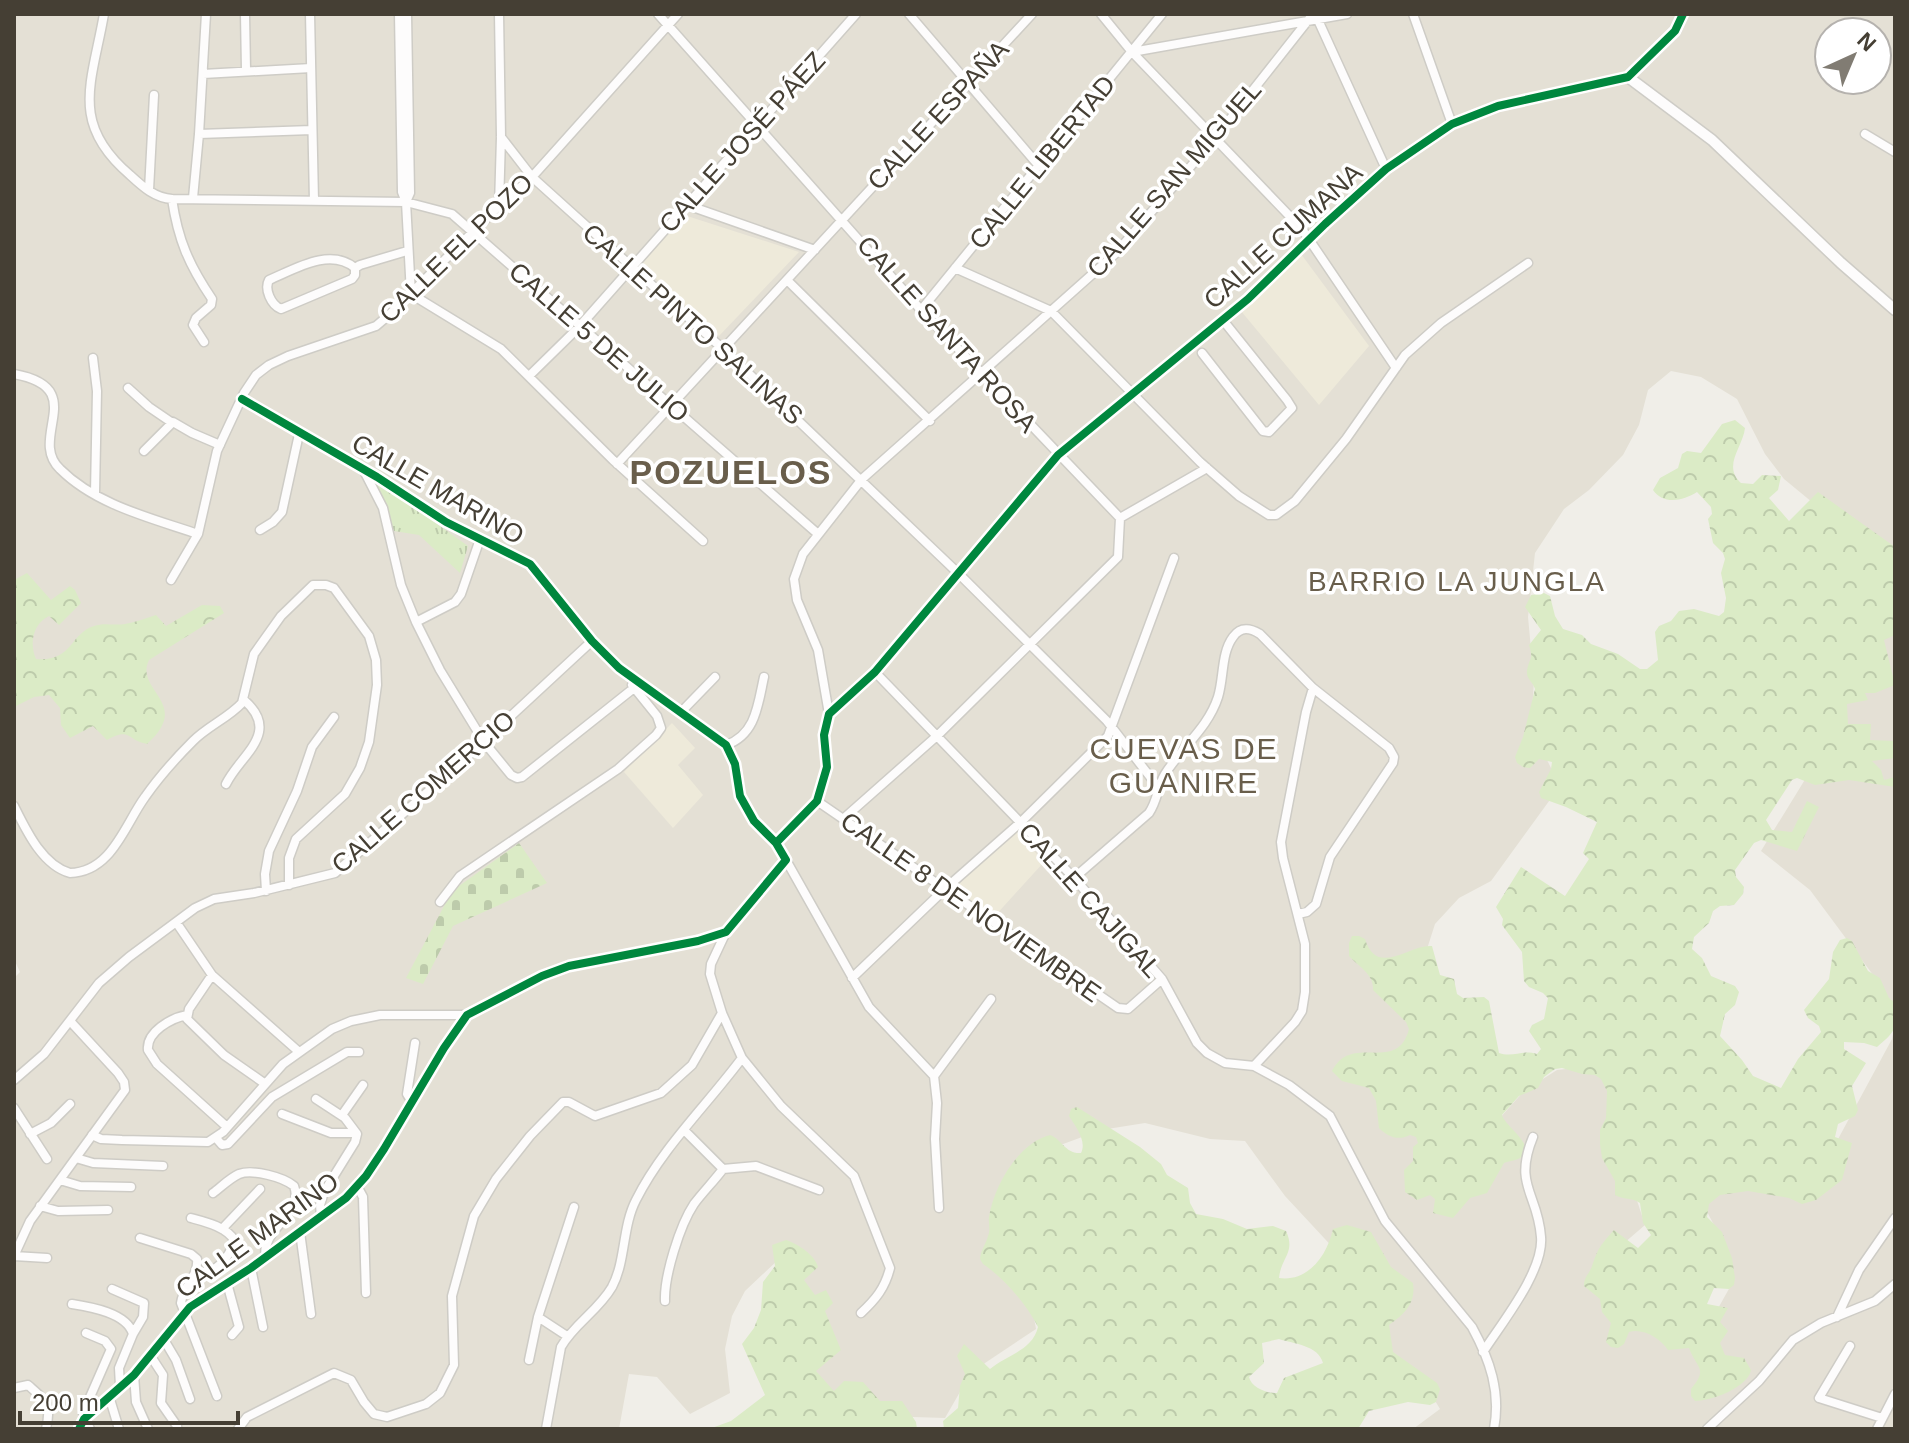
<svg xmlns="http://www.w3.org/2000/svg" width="1909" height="1443" font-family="Arial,sans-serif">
<defs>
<pattern id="forest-crowns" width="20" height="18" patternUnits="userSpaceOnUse" patternTransform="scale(2)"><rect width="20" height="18" fill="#dbebc6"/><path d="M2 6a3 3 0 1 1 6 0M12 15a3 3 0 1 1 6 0" fill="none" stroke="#bdcbab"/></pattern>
<pattern id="cemetery-stones" width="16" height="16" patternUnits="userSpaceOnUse" patternTransform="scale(2)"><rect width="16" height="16" fill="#dbebc6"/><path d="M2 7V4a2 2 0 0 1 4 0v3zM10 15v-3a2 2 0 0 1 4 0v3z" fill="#bdcbab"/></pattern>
<pattern id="park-tufts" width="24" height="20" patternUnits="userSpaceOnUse" patternTransform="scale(2)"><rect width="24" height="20" fill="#dbebc6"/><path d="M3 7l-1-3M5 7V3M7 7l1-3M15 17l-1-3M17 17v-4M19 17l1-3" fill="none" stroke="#bdcbab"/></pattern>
</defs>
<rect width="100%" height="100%" fill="#f0eee8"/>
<path fill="#e4e0d5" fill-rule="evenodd" d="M14 14H1895V1012L1885 991 1810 890 1761 851 1817 760 1846 530 1784 479 1765 454 1737 399 1701 377 1671 371 1648 390 1639 425 1623 455 1589 490 1564 509 1535 553 1528 617 1534 681 1531 728 1560 786 1491 881 1459 898 1435 924 1427 949 1499 1119 1524 1091 1557 1070 1611 1064 1625 1164 1645 1225 1609 1256 1716 1312 1730 1287 1714 1225 1704 1206 1711 1196 1837 1141 1892 1039 1895 1024V1429H1413L1440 1409 1425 1384 1391 1354 1338 1253 1285 1196 1245 1141 1210 1139 1145 1123 1101 1130 1047 1150 1027 1280 1036 1329 985 1363 964 1385 945 1418 818 1414 779 1259 745 1291 732 1316 725 1349 730 1393 690 1414 657 1377 629 1374 619 1429H14V978L20 972 14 959ZM1829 32H1877V80H1829Z"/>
<path fill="#eeeada" d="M684 215 799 252 719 336 639 263Z
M1301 254 1369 346 1319 405 1241 311Z
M672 723 695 748 678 765 703 795 673 828 624 772Z
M1017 832 1044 862 994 917 952 887Z"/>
<path fill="url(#forest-crowns)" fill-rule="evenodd" d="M1735 420 1745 428C1743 447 1722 466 1741 483L1753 484 1762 475 1781 476 1778 490 1769 498 1789 521 1818 492 1895 547V635L1884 640 1895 685 1875 693H1865L1868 700 1847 704 1848 724H1871L1870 740 1895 741V758L1872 761 1881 770 1884 780 1895 777V787L1849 780 1815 785 1797 778 1792 780 1766 820 1772 830 1792 832 1807 801 1819 807 1797 851 1761 840 1754 843 1735 870 1736 877 1744 887 1743 894 1734 905 1720 906 1713 911 1709 923 1694 937 1692 949 1702 958 1711 976 1735 986 1739 992 1735 1005 1725 1014 1720 1036 1742 1060 1753 1076 1781 1088 1798 1059 1821 1032 1819 1026 1808 1018 1804 1010 1829 979 1833 952 1840 940 1847 938 1852 941 1868 971 1880 978 1889 998 1895 1003C1895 1031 1898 1029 1877 1047L1864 1043 1844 1042V1049L1866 1063 1852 1086 1858 1110 1855 1116 1838 1124 1835 1137 1852 1143 1842 1180 1816 1200 1802 1204 1789 1198 1748 1191 1720 1195 1709 1204 1707 1217 1722 1232 1732 1258 1735 1278 1734 1285 1729 1289 1714 1288 1707 1304 1728 1308 1720 1322 1728 1331 1720 1343 1725 1355 1744 1358 1751 1370C1748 1387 1712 1401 1695 1401L1691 1396V1389C1709 1368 1696 1368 1689 1348L1668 1350C1660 1338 1643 1328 1629 1332L1624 1344 1618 1348 1611 1347 1606 1342 1611 1323 1602 1312 1600 1299 1584 1286C1584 1276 1589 1275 1592 1266 1599 1246 1600 1246 1614 1230L1638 1248 1651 1235 1643 1223 1640 1203C1632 1197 1623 1200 1615 1195V1181L1602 1158 1600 1144V1130L1606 1118 1607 1091 1601 1079 1595 1075 1582 1074 1562 1068 1555 1069 1544 1077 1538 1088 1519 1096 1502 1115C1505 1127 1541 1148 1518 1159 1513 1161 1509 1161 1504 1163L1487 1193 1470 1198 1453 1218 1433 1213 1435 1199 1430 1195 1417 1200 1405 1192 1404 1170 1413 1161V1147L1418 1143 1416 1137 1410 1135C1398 1141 1388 1137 1379 1128L1376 1101 1369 1088 1342 1081 1332 1071C1352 1032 1397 1075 1409 1029L1406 1022 1373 990C1374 974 1359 967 1349 956V943L1352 936H1359L1365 939C1377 978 1409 944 1432 946L1440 975 1454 979 1457 994 1463 998 1484 997 1489 1001 1499 1053C1514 1058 1521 1049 1537 1054L1541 1049 1529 1031 1532 1025 1544 1019 1548 998 1543 993 1529 987 1524 981 1522 952 1502 925 1503 919 1496 907 1521 867 1565 896 1589 859 1583 853 1597 822 1566 807 1541 798 1539 792 1551 769 1552 762 1539 759 1530 768 1523 767 1517 763 1515 757 1523 737 1535 689C1533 682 1526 679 1527 671 1529 658 1534 660 1529 645L1541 630 1525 607 1531 595 1544 593 1550 596 1555 616 1563 629 1582 635 1591 644 1618 654 1640 669H1647L1658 660 1655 632 1659 626 1671 621 1679 611 1694 609 1719 616 1724 612 1726 598 1721 573 1725 559 1723 553 1713 543 1708 519 1712 514 1711 507 1697 492C1683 501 1663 505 1653 490L1660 478 1678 468 1682 454 1687 451 1701 453 1722 424Z
M27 573 51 600 70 586 75 590 81 603 59 625 49 616C33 624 29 643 36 659 73 662 69 634 94 626 104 622 115 626 125 624 136 622 146 618 156 615L166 626 202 605 220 606 224 613 149 660C134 691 193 703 147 744 126 740 131 727 107 740L93 726 70 738 61 725 60 708 49 695 34 697 14 707V583L16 579Z
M1077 1107 1140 1147 1161 1164 1167 1175 1188 1188 1190 1203 1196 1214 1223 1219 1247 1229 1273 1226 1286 1231C1296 1253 1281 1257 1279 1278 1308 1282 1327 1256 1333 1229L1347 1225 1371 1232 1391 1267 1413 1283C1416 1303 1405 1314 1389 1325L1393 1352 1437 1383 1440 1389 1436 1402 1430 1405 1408 1402 1369 1411 1358 1429H944L943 1421 958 1408 960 1386 965 1374 957 1356 964 1344 990 1369C1008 1354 1032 1351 1038 1327 1027 1305 1004 1278 983 1264L980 1259C981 1249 986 1244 988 1236 991 1229 988 1223 989 1217 994 1186 1018 1143 1050 1135 1062 1139 1065 1154 1081 1153 1087 1141 1076 1127 1069 1116L1071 1109ZM1279 1339C1294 1344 1318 1345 1323 1363L1284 1378 1277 1393C1267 1394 1251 1387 1249 1377L1264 1363 1262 1343Z
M786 1240C798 1244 815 1255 818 1267L804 1280 815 1295 826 1290 833 1303 825 1311 841 1350 816 1371 834 1391 844 1381 863 1382 880 1401H902L916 1422 917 1429H709L731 1421 765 1395 742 1344 754 1328 761 1310 763 1282 775 1266 772 1245Z"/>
<path fill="url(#cemetery-stones)" d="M519 843 547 883 453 926 423 984 406 978 452 891Z"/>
<path fill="url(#park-tufts)" d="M374 479 468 546 460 573 419 535 394 531Z"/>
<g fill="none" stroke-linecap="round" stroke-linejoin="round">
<g stroke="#ceccc6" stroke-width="11">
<path id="minor" d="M104 14C92 83 69 123 130 175 143 187 155 198 172 199L406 202 452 214 818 534
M245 14 246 70
M310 14 314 201
M399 14 402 192 406 202 411 294 501 349 613 460 703 541
M499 14 501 137 499 206
M658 14 921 310 1120 518 1118 557 938 735 843 819
M909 14 1039 166
M1101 14 1132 52 1302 229 1396 368
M1413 14 1452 124
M1318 20 1386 169
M1132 52 1347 14
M203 74 311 68
M199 134 312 130
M1865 134 1895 152
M501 137 532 177 723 349 958 573 1107 721 1158 787
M149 190 154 95
M193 198 199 134 206 14
M172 199C178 240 189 265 212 299L211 305 196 318 193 325 204 342
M406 202 410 193 407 14
M687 205 815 250
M355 268C330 247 295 269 269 280 264 289 271 305 281 309L352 279 355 275V268L360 265 407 251
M955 268 1051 311 1200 462 1239 496 1269 515H1276L1295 501 1346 439 1405 355 1441 323 1528 263
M787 280 930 421
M921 310 1162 14
M1202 353 1263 431 1269 432 1292 408 1287 400 1222 319
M93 358 97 391 95 493
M14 374C91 388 27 438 60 469 96 505 151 518 198 534
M529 376 579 327 856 14
M128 388 149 407 171 422
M144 451 173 422 192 433 220 445
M617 464 1032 14
M363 469 383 508 401 585 416 622 440 670 484 742 511 775 517 778 522 777 634 688
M1120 518 1207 468
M260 530 273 522 282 512 299 434
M171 580 198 534 217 451 223 438 244 393 256 375 269 365 288 356 376 326 389 315 499 206 532 177 678 14
M416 622 455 602 461 594 480 539
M875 672 1074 878 1162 979 1197 1043 1207 1053 1225 1063 1254 1066 1289 1085 1330 1116 1385 1221 1472 1327C1490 1360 1501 1392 1494 1429
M681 712 715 677
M829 714 818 650 797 600 794 579 803 554 862 479 1115 254 1216 137 1313 14
M726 745C756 735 758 704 764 677
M226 784C240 755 282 733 244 700
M817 801 1118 1008 1128 1009 1162 979
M14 806C26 830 42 865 70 873 112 872 125 824 145 797 159 777 176 758 193 741 208 726 228 718 242 703L254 654 281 616 313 585H326L334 588 369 636 376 660 377 685 369 742 360 768 345 794 296 839 289 858V885
M776 843 817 801 827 767 824 735 829 714 875 672 1058 455 1248 299 1325 224 1386 169 1452 124 1498 106 1628 77
M786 860 869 1007 934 1076 937 1103 935 1139 939 1208
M1074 878 1149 813C1158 800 1157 787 1165 774 1182 747 1208 728 1218 697 1224 678 1221 653 1233 637 1241 626 1250 628 1260 634L1313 688 1389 748 1394 757 1393 763 1330 857 1316 904 1307 912 1298 914
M266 891 265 874 269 851 297 791 312 747 334 717
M440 902 460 876 618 769 656 735 661 728 657 716 632 685
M176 922 212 975 298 1051
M726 932 711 964 710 974 722 1013 742 1058 781 1106 854 1176 890 1268C885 1288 876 1299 861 1313
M212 975 189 1009 187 1019 224 1055 264 1083
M852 978 946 888 1021 822 1108 736 1174 558
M187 1015C171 1018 146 1032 148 1050L157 1064 227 1127
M1254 1066 1295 1022 1302 1011 1305 992V944L1283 858 1281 842 1306 712 1313 688
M934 1076 991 999
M14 1080 44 1054 99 983 129 957 195 908 214 899 254 893 335 873 456 767 592 641
M316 1099 345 1118 357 1134 355 1142 324 1192 320 1205 321 1217
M412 1102 407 1094 415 1043
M14 1108 47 1159
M282 1114 331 1133H356
M342 1115 363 1085
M30 1134 51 1123 70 1104
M92 1135 101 1139 122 1140 208 1142 223 1132 283 1064 332 1029 351 1021 380 1015H467
M216 1138 222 1145 228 1144 272 1097 347 1052H359
M76 1158 93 1163 163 1166
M723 1169 756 1166 819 1190
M60 1180 80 1186 131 1187
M357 1186 363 1197 366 1293
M213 1193C221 1187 230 1178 239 1174 253 1169 283 1177 294 1186 305 1214 259 1230 266 1258
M40 1206 58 1211 108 1210
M191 1218C206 1222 227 1227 235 1241 229 1256 216 1277 196 1271
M222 1229 260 1189
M300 1232 311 1314
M140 1238 191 1254 197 1259C199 1276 183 1286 181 1303L217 1396
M14 1256 30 1221 125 1090 124 1082 118 1073 70 1021
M14 1256 47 1258
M251 1268 263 1327
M227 1283 239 1327 232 1335
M112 1289 144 1303 143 1317 133 1334
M665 1301C664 1276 680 1225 694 1204 703 1192 714 1181 723 1169L685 1131
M72 1304C91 1307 127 1313 133 1334L119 1368 120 1386
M1837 1317 1859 1270 1895 1218
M86 1333 105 1341 111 1349 83 1413 90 1429
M567 1336 538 1317 574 1207
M163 1338 176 1360 190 1399
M1850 1346 1819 1398 1882 1418
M1483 1352C1501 1324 1544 1271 1541 1237 1538 1193 1513 1186 1533 1137
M150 1355 163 1375 161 1403 177 1426
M529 1360 538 1317
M134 1375 136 1402 148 1429
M14 1388 28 1385C46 1401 52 1404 46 1429
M109 1396 119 1429
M79 1429 84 1419 134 1375 190 1307 251 1268 346 1198 366 1176 384 1149 444 1048 467 1015 542 976 569 966 698 941 726 932 786 860 776 843 754 821 740 796 735 764 726 745 619 668 592 641 530 564 446 522 377 477 242 399
M238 1429 247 1417 334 1373 351 1380 364 1402 374 1414 387 1417 426 1404 440 1393 454 1365 452 1296 474 1216 496 1179 530 1136 563 1102H569L595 1116 661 1093 692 1065 722 1013
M546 1429 561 1347C574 1324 598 1311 612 1287 626 1261 622 1227 636 1200 662 1148 707 1105 742 1058
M1707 1429 1759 1381 1793 1340 1821 1323 1875 1301 1895 1284
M1877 1429 1895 1394"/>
</g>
<g stroke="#ceccc6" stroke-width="13">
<path id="tertiary" d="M1683 14 1675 31 1628 77 1712 140 1841 263 1895 310"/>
</g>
<use href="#minor" stroke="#fdfcfc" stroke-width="8"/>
<use href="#tertiary" stroke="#fdfcfc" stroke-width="10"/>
<g stroke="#fff" stroke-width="13">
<path id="cycleway" d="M776 843 817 801 827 767 824 735 829 714 875 672 1058 455 1248 299 1325 224 1386 169 1452 124 1498 106 1628 77 1675 31 1683 14
M79 1429 84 1419 134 1375 190 1307 251 1268 346 1198 366 1176 384 1149 444 1048 467 1015 542 976 569 966 698 941 726 932 786 860 776 843 754 821 740 796 735 764 726 745 619 668 592 641 530 564 446 522 377 477 242 399"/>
</g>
<use href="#cycleway" stroke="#00873e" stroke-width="8"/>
</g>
<g text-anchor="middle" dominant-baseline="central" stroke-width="7" stroke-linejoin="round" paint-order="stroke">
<g font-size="26" fill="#453f34" stroke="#fff">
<text transform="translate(938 115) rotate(-47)">CALLE ESPAÑA</text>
<text transform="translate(742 142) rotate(-48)">CALLE JOSÉ PÁEZ</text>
<text transform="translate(1042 162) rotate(-51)">CALLE LIBERTAD</text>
<text transform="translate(1174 179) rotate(-49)">CALLE SAN MIGUEL</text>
<text transform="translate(1283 236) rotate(-42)">CALLE CUMANA</text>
<text transform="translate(456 248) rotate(-44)">CALLE EL POZO</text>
<text transform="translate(693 324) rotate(42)">CALLE PINTO SALINAS</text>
<text transform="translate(947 334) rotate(48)">CALLE SANTA ROSA</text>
<text transform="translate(599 342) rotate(41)">CALLE 5 DE JULIO</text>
<text transform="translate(438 489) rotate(30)">CALLE MARINO</text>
<text transform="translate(423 792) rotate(-41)">CALLE COMERCIO</text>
<text transform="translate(1090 900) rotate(48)">CALLE CAJIGAL</text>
<text transform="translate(971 907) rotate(35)">CALLE 8 DE NOVIEMBRE</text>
<text transform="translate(257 1235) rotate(-36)">CALLE MARINO</text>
</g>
<g font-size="28" letter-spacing="2" fill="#695e4b" stroke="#fff">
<text x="1457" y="581">BARRIO LA JUNGLA</text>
</g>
<g font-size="30" letter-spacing="2" fill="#695e4b" stroke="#fff">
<text x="1184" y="748">CUEVAS DE<tspan x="1184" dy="34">GUANIRE</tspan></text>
</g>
<g font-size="34" font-weight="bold" letter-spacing="2" fill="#695e4b" stroke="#fff">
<text x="731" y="472">POZUELOS</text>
</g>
</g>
<rect width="1909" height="1443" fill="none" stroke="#453f34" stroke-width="32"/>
<g transform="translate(1853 56) rotate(44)"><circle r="38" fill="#ffffff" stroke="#b5b2ae" stroke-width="2"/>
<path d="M0-6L14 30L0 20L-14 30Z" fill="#817c73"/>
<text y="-12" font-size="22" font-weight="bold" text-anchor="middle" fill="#453f34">N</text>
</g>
<path d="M20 1411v12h218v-12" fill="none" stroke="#453f34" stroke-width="4"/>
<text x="32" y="1411" font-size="24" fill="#453f34" stroke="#ffffff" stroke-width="6" paint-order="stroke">200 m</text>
</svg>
